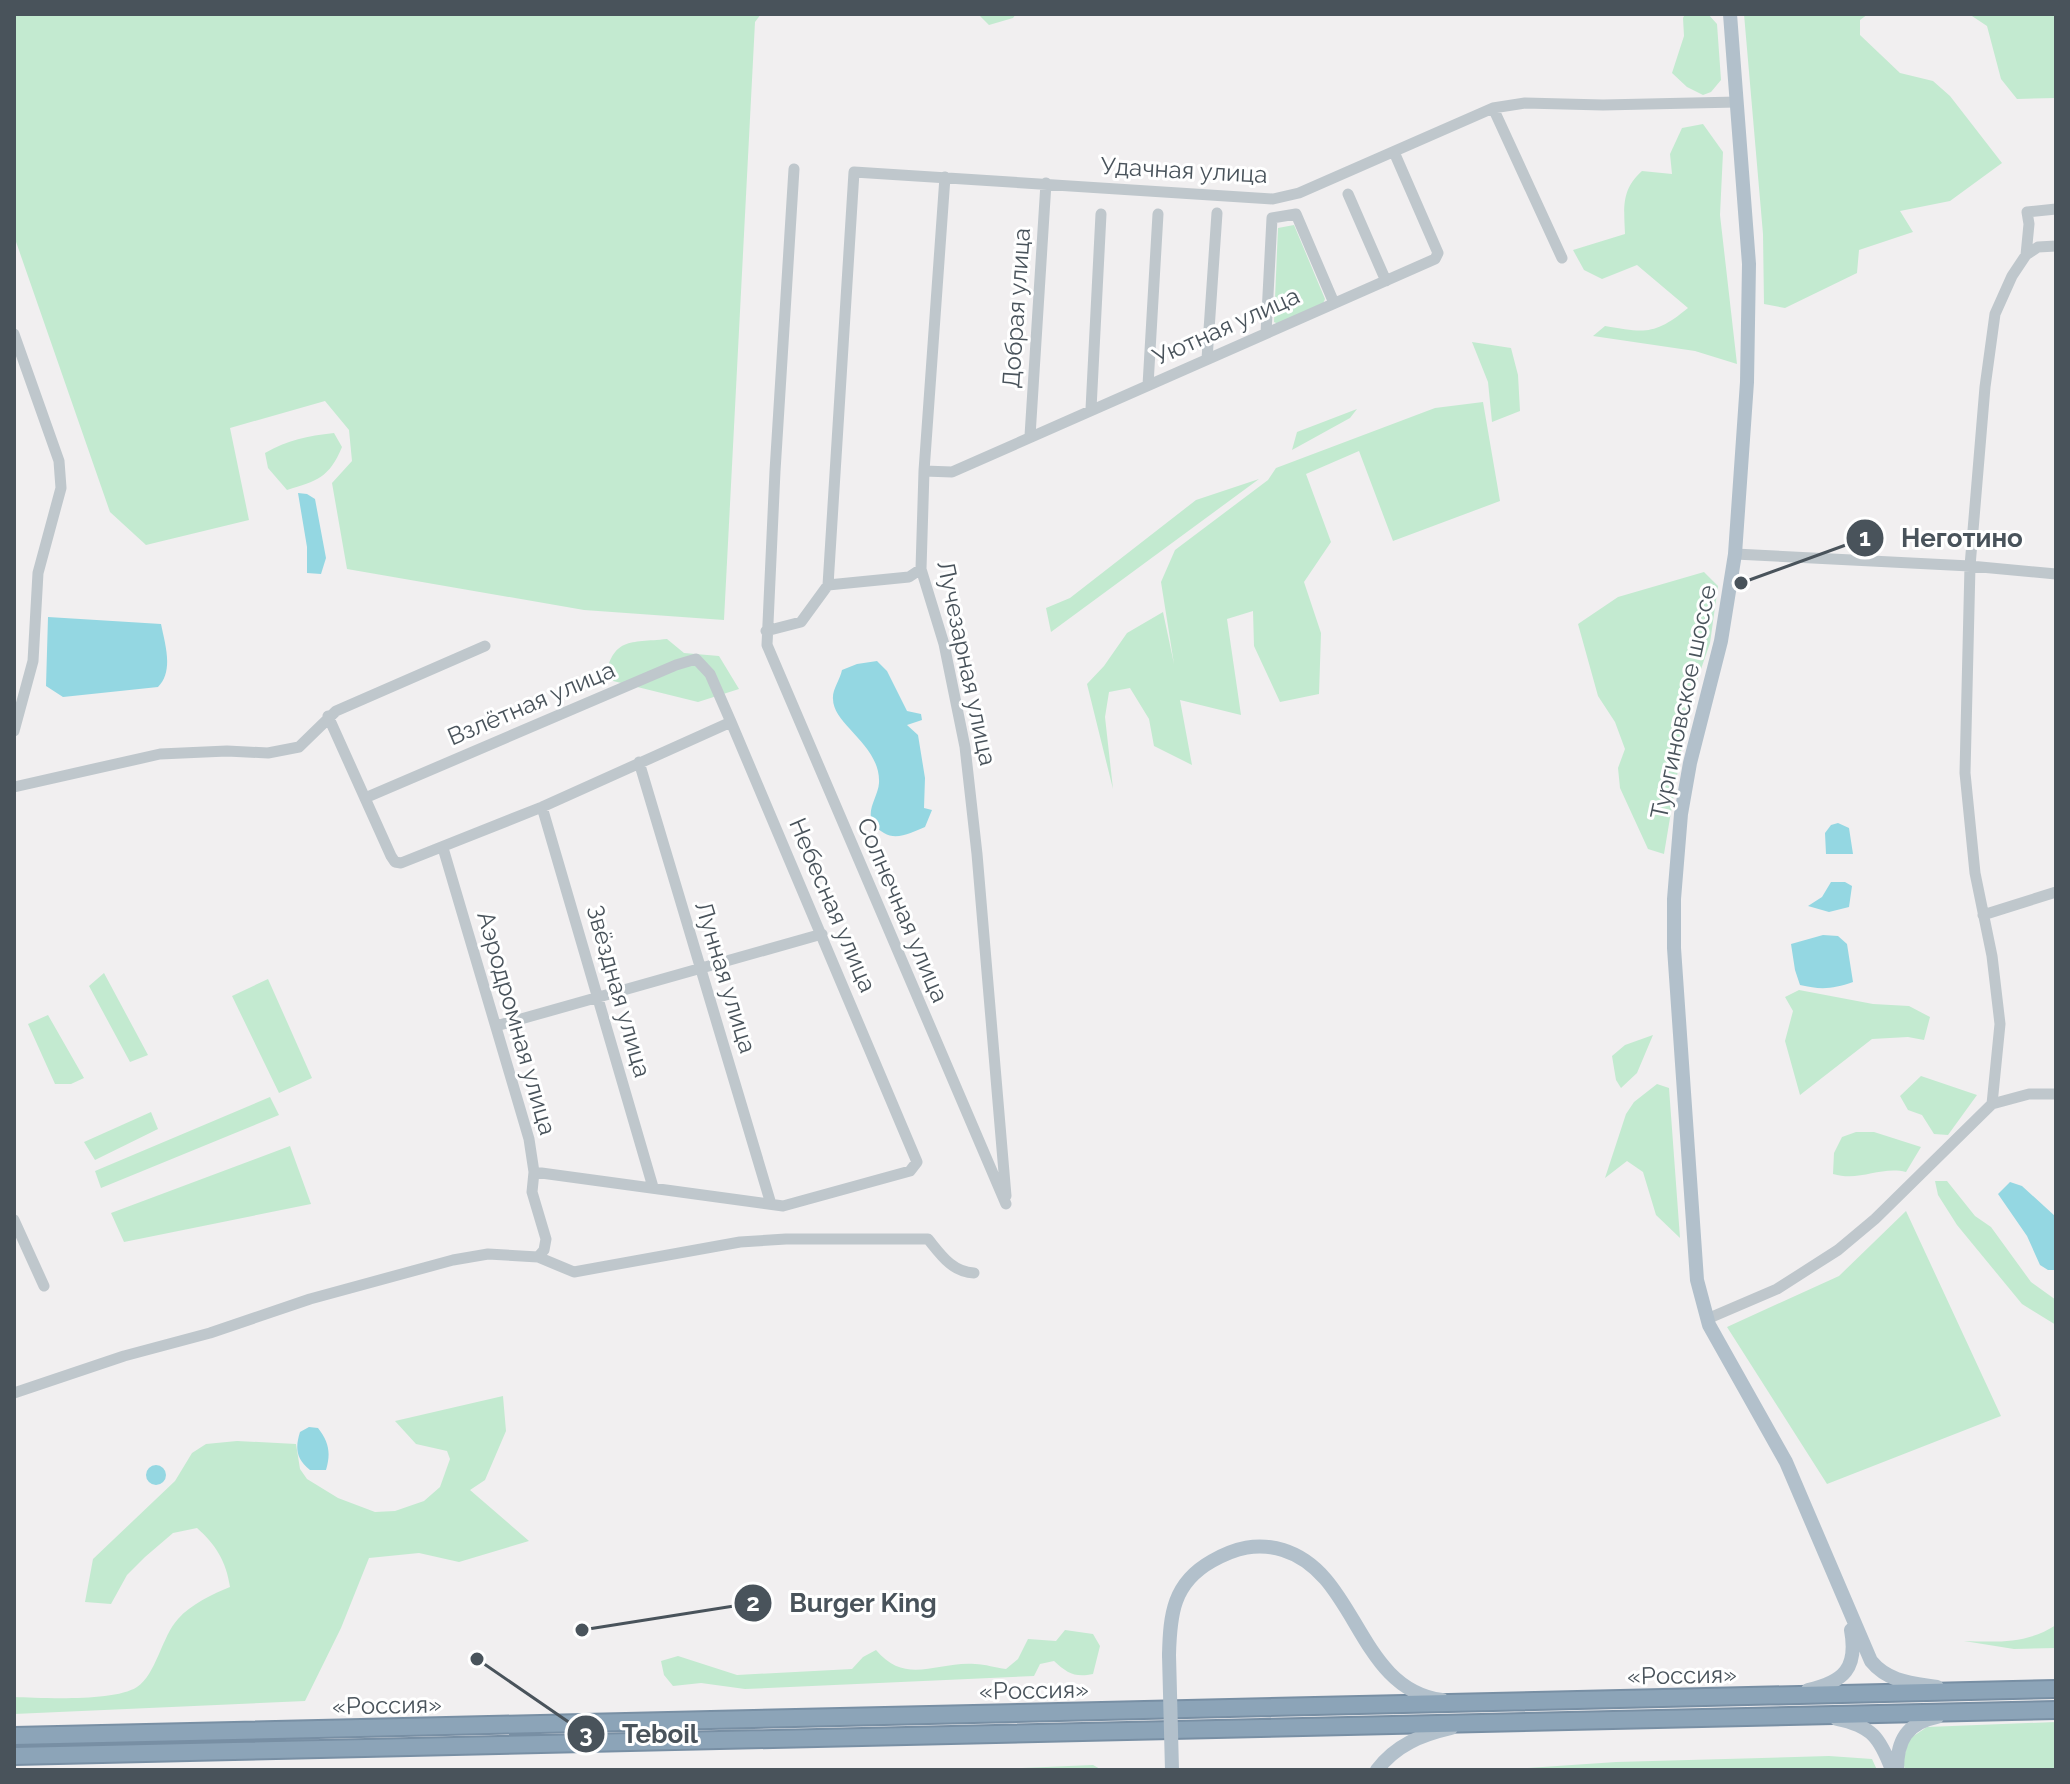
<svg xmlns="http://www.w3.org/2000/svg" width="2070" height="1784" font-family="Raleway,sans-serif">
<rect width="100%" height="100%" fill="#f1eff0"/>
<path fill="#c3ead0" d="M14 14H761L755 22 724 620 584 610 347 569 332 483 352 461 349 430 325 401 230 428 249 520 146 545 110 512 14 236Z
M978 14H1016L1013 18 989 25Z
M1685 14H1708L1717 24 1721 80 1711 92 1703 95 1687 87 1672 73 1684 36 1683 18Z
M1744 14H1868L1860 20V35L1900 73 1933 81 1950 96 2002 163 1950 201 1900 211 1913 232 1859 250 1857 273 1785 308 1764 304 1763 234Z
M1969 14H2056V98L2017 99 2001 79 1987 26Z
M1703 124 1723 152 1720 215 1737 364 1695 351 1593 336 1605 326C1646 333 1655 335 1688 308L1637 265 1602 279 1584 270 1573 250 1625 234C1624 207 1621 190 1642 171L1672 174 1670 154 1682 128Z
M1294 225 1325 299 1322 306 1278 324 1274 322 1278 228Z
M1472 342 1511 348 1518 375 1520 411 1492 422 1488 382Z
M1483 402 1500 501 1393 541 1359 451 1306 474 1331 542 1304 582 1321 633 1319 694 1280 702 1254 646 1253 611 1227 619 1241 715 1180 700 1192 765 1154 746 1149 719 1130 688 1109 692 1105 717 1113 789 1087 684 1104 666 1127 633 1163 612 1174 664 1161 582 1175 550 1268 480 1276 468 1435 408Z
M1357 409 1350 418 1292 450 1297 432Z
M334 433 342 447C329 478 317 481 287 490L268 468 265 453C288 440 307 436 334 433Z
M1259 479 1051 632 1046 608 1070 598 1196 500Z
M1704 572 1718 586 1710 643 1689 704 1664 854 1648 849 1620 788 1618 768 1625 749 1615 722 1598 696 1578 624 1618 597Z
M667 639 684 653 719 656 739 689 698 702 605 679C613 637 629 643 667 639Z
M104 973 148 1055 130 1062 89 986Z
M268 979 312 1078 279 1093 232 996Z
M1799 990 1873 1004 1909 1006 1930 1017 1924 1040 1908 1037 1872 1039 1800 1095 1785 1041 1793 1011 1785 997Z
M48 1015 84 1078 71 1084H55L28 1024Z
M1653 1035 1637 1073 1621 1088 1616 1080 1612 1056 1625 1045Z
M1921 1076 1977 1095 1948 1135 1934 1134 1922 1115 1908 1110 1900 1096Z
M1657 1084 1669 1088 1680 1238 1656 1215 1643 1172 1627 1161 1605 1178 1626 1114 1634 1102Z
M270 1097 279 1115 101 1188 95 1171Z
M151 1112 158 1129 95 1160 84 1142Z
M1856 1132H1874L1921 1147 1906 1172C1880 1166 1860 1182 1833 1174L1834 1153 1842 1137Z
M290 1146 311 1204 124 1242 111 1213Z
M1935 1181H1947L1975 1216 1991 1227 2031 1282 2056 1300V1325L2022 1304 1957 1225 1938 1195Z
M1906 1211 2001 1416 1827 1484 1727 1327 1839 1276Z
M503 1396 506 1431 485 1480 470 1490 529 1541 459 1562 419 1553 369 1558 341 1628 305 1701 14 1714V1697C42 1698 114 1702 137 1687 156 1675 162 1636 178 1619 191 1604 213 1594 230 1587 226 1561 216 1545 197 1528L173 1533 145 1557 127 1575 111 1604 85 1602 93 1559 175 1481 192 1453 206 1444 237 1441 296 1444 300 1469 307 1479 338 1498 375 1512 395 1511 424 1501 440 1487 450 1459 447 1451 416 1444 395 1421Z
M2056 1625V1648L2014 1649 1964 1641C1998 1642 2027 1644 2056 1625Z
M1065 1630 1093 1634 1100 1646 1093 1674C1075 1678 1067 1673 1054 1661L1040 1664 1034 1676 745 1689 701 1683 673 1686 664 1675 661 1661 678 1656 737 1675 852 1669 863 1657 876 1650C906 1686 937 1661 975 1664 985 1664 996 1668 1006 1669L1018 1659 1028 1639 1056 1641Z
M2056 1722V1770H1905L1903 1761 1909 1739 1927 1727Z
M1829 1756 1872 1759 1877 1770H1497L1616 1762Z
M1093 1765 1102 1770H976Z"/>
<path fill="#94d7e2" d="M298 493 307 494 315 499 326 558 321 574 307 573V547Z
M48 617 161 624C165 644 174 671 158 687L63 697 46 686Z
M877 661 887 671 907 711 921 714 922 720 907 725 918 735 925 778 924 808 932 810 925 827C912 832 897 841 884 833 858 818 878 800 879 783 881 745 833 725 833 699 832 690 840 680 842 670L857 664Z
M1838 823 1849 828 1853 854H1826L1825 833 1831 825Z
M1831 882H1845L1852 886 1849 907 1829 912 1808 906 1822 897Z
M1823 935 1838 936 1847 944 1853 982C1833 989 1821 990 1800 985L1795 970 1791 944Z
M2010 1182 2022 1186 2056 1217 2055 1270H2048L2040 1265 2027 1236 1998 1194Z
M309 1427 318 1428C329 1442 331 1453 326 1470H310C296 1459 295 1448 300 1432Z
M146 1475a10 10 0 1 1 20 0a10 10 0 1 1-20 0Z"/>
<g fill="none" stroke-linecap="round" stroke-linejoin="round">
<g stroke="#788fa4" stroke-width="20">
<path id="highway" d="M14 1736 2056 1689
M14 1756 2056 1710"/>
</g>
<path stroke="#bfc7cc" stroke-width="11" d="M1493 108 1562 258
M794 169 775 471 767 645 1006 1204
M945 177 924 471 921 569 944 644 965 747 977 854 1006 1196
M1348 194 1386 281
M2026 255 2029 224 2027 212 2056 209
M1266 333 1272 218 1296 214 1334 303
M14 334 59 461 61 488 38 573 33 661 14 731
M1207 359 1217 213
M1148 385 1158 214
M1091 409 1101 214
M1030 436 1046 183
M924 471 952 472 1435 259 1438 253 1394 152
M1735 554 1970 566 2056 574
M828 585 854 172 1273 199 1299 193 1493 108 1525 103 1603 105 1737 102
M766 631 801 622 828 585 909 577 921 569
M328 716 391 856 395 862 401 863 542 807 731 722
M639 762 771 1204
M14 787 160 754 227 751 268 753 299 747 336 711 485 646
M365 798 676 665 696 659 710 674 731 722 917 1162 910 1171 783 1206 534 1172
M542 807 653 1187
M443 848 529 1139 534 1172 532 1192 546 1239 544 1250 538 1257
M1983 915 2056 892
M496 1026 822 934
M1992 1104 2029 1094H2056
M14 1220 44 1286
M1707 1319 1777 1289 1838 1250 1875 1219 1992 1104 2000 1024 1992 956 1975 873 1965 773 1970 566 1985 387 1995 314 2012 276 2026 255 2038 247 2056 246
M14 1393 124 1356 210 1333 310 1299 453 1260 488 1254 538 1257 574 1272 740 1242 786 1239H928C941 1255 952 1272 974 1273"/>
<path stroke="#b2c0cb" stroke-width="14" d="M1730 14 1749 264 1747 382 1735 554 1721 641 1690 763 1681 814 1674 899V948L1697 1280 1709 1325 1786 1462 1871 1661C1888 1682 1912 1683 1937 1687
M1169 1655C1170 1614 1173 1583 1212 1561 1235 1548 1257 1542 1283 1550 1358 1573 1357 1689 1442 1700
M1808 1690C1844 1682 1858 1668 1851 1630
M1837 1719C1872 1726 1880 1738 1892 1770
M1377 1770C1396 1745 1421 1735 1451 1728
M1897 1770C1897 1740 1907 1723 1937 1717"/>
<use href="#highway" stroke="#8ca4b8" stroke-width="16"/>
<path stroke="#b2c0cb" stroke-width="14" d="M1169 1655 1172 1770"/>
</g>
<g text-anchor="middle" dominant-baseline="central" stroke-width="6" stroke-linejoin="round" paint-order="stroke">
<g font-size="24" fill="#49535b" stroke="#fff">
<text transform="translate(1184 170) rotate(3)">Удачная улица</text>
<text transform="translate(1016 308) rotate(-86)">Добрая улица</text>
<text transform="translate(1226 326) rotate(-24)">Уютная улица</text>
<text transform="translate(967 663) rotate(78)">Лучезарная улица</text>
<text transform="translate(1683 702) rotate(-78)">Тургиновское шоссе</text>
<text transform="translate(531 703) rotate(-23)">Взлётная улица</text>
<text transform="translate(833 905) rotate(67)">Небесная улица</text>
<text transform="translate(903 910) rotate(67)">Солнечная улица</text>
<text transform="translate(726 977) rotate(73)">Лунная улица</text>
<text transform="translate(619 991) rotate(74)">Звёздная улица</text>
<text transform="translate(517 1023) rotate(74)">Аэродромная улица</text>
<text transform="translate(1682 1675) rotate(-1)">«Россия»</text>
<text transform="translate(1034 1690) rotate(-1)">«Россия»</text>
<text transform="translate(387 1705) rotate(-1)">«Россия»</text>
</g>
</g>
<path fill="none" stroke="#49535b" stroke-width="3" d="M1741 583L1865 538M582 1630L753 1603M477 1659L586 1734"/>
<g fill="#49535b" stroke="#fff" stroke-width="3">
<circle cx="1741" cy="583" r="8"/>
<circle cx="582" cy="1630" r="8"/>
<circle cx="477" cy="1659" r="8"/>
<circle cx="1865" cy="538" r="20"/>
<circle cx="753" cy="1603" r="20"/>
<circle cx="586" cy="1734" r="20"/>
</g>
<g font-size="24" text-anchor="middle" font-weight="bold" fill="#fff">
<text x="1865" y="546">1</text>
<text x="753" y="1611">2</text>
<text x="586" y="1742">3</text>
</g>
<g font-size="26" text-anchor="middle" font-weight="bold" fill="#49535b" stroke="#fff" stroke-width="6" stroke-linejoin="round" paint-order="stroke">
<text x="1962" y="547">Неготино</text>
<text x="863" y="1612">Burger King</text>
<text x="660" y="1743">Teboil</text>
</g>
<rect width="2070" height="1784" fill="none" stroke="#49535b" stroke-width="32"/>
</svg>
